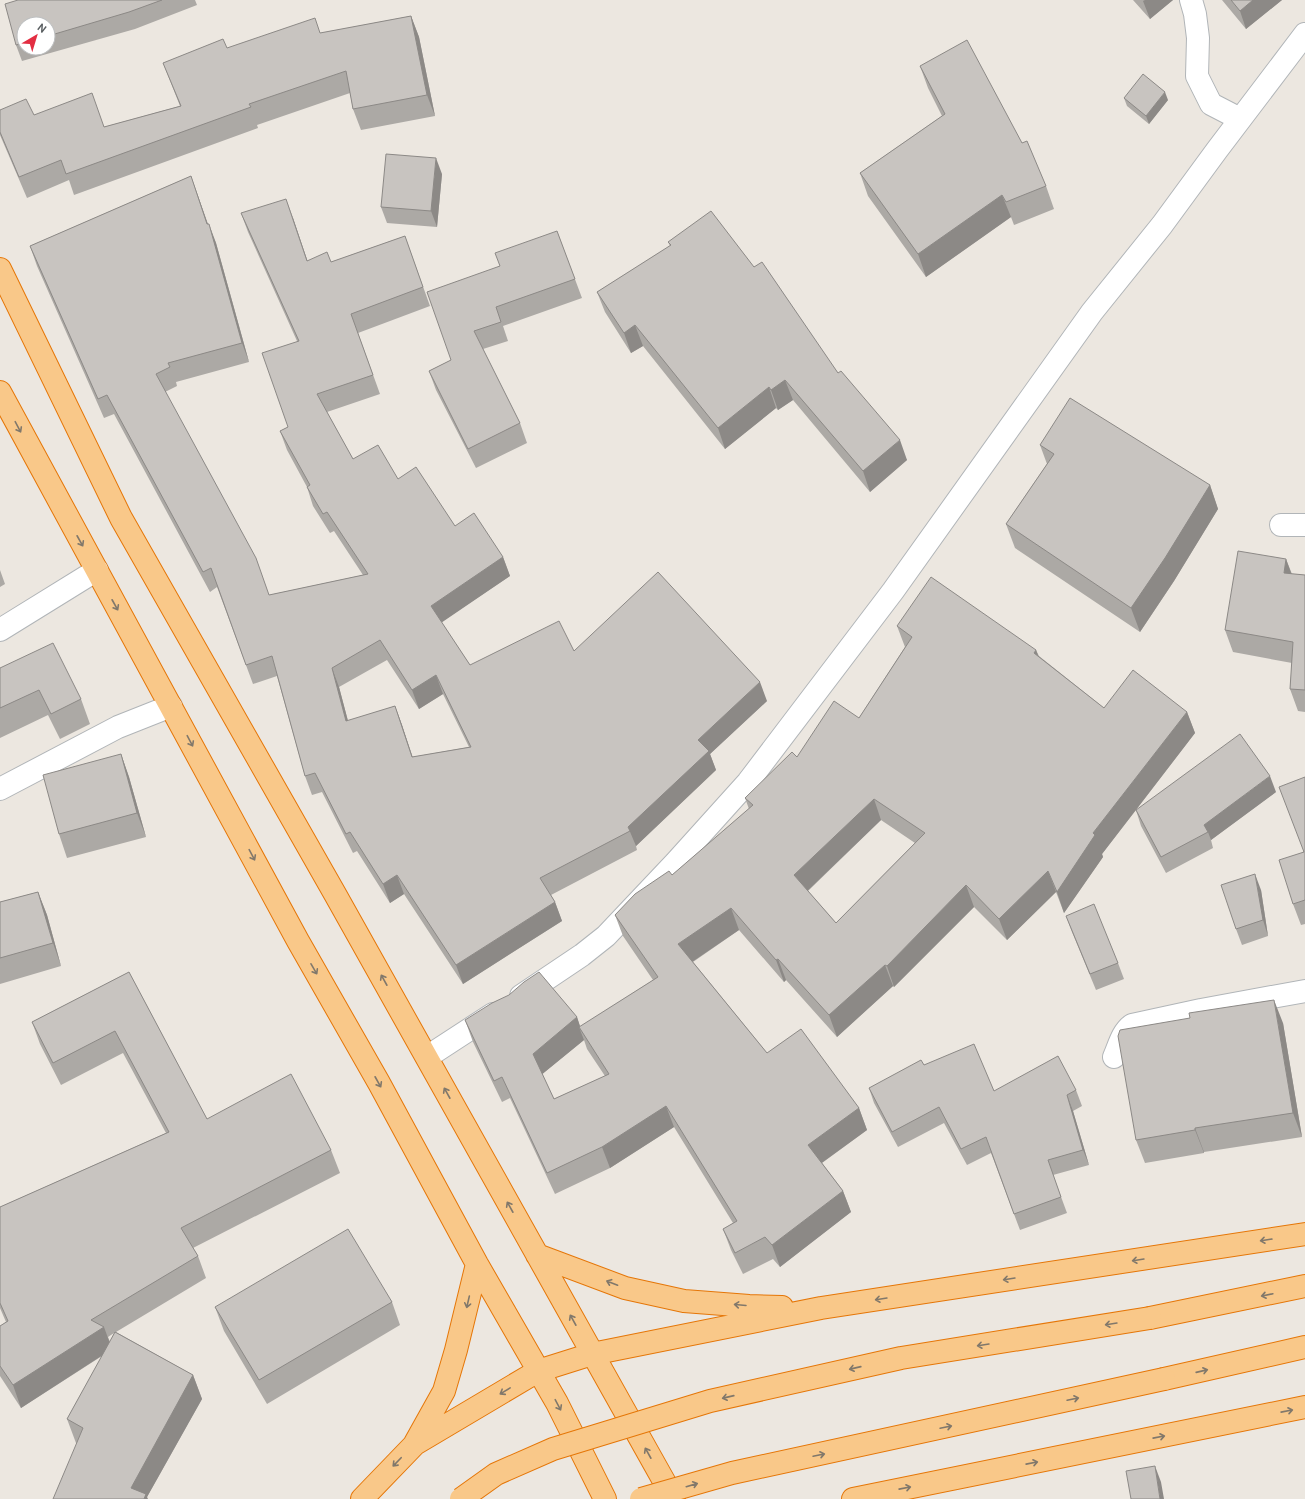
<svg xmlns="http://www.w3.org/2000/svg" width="1305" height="1499" font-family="Overpass,sans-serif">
<rect width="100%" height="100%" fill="#ece7e0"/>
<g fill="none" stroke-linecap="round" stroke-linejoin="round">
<g stroke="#b1b5b8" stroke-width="24">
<path id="minor" d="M1191 0 1195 14 1198 38 1197 76 1211 104 1240 119
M1281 525H1305
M0 630 97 570
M0 789 118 727 171 706
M521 996 582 955 606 936 675 863 748 782 893 591 1092 312 1162 225 1217 150 1305 34
M427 1057 493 1014
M1114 1057C1119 1046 1122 1032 1132 1025L1201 1010 1305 991"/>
</g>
<g stroke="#e57607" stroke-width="24">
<path id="highway" d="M0 269 121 518 335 894 674 1499
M0 392 298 941 379 1083 477 1264 557 1403 605 1499
M537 1255 625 1288 684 1301 749 1306 782 1307
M1150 1318 1305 1286
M1164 1379 1305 1347
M415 1443 444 1391 456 1350 477 1264
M362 1499 415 1444 538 1371 592 1354 821 1308 1305 1234
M853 1499 1305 1407"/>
</g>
<use href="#minor" stroke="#fff" stroke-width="22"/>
<use href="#highway" stroke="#f9c889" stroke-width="22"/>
<g stroke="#e57607" stroke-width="24" stroke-linecap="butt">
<path id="highway-bridge" d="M461 1499 496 1474 553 1449 710 1401 901 1358 1150 1318
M641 1499 732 1473 1164 1379"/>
</g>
<use href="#highway-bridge" stroke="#f9c889" stroke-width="22"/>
</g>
<path fill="#aca9a5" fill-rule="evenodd" d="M18 0H195L197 5 135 29 22 61 16 45ZM24 24H48V48H24Z
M1133 0H1173L1150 19Z
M1222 0H1282L1246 29Z
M411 16 419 37 435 116 361 130 353 109 350 93 257 125 258 128 74 195 69 180 27 198 0 135V110L104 127 180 106 163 63 227 48 321 33Z
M920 66 1022 143 1046 186 1054 209 1014 225 1011 217 926 277 868 196 860 173 942 116 928 88Z
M1124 98 1168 100 1149 124 1127 106Z
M442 174 437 227 387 223 381 207Z
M191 176 208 224 216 243 249 362 176 382 177 386 165 392 269 595 363 575 334 531 330 533 313 506 307 487 287 450 280 431 288 427 297 341 248 232 241 213 293 218 307 261 331 262 405 236 430 306 358 333 380 394 327 412 353 459 398 479 455 526 503 557 510 576 441 622 470 665 574 651 767 701 710 754 716 770 636 846 637 850 551 895 555 902 562 921 463 984 404 894 390 903 357 851 353 853 322 792 312 795 305 776 277 676 253 684 217 587 210 592 114 414 104 418 37 266 30 246ZM387 660 419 709 443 694 469 747 412 757 402 725 395 706 348 721 339 687Z
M557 231 582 298 503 326 508 341 483 349 520 423 527 443 476 468 436 390 429 371 451 360 500 266Z
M668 242 754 267 907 460 870 492 793 400 778 410 776 408 725 449 643 346 631 353 605 312 597 292 670 246Z
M1040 445 1210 485 1218 509 1174 581 1140 632 1015 548 1006 524 1047 464Z
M1286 559 1292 574 1305 575V712L1298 711 1290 689 1292 663 1233 652 1225 630Z
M0 570 5 584 0 587Z
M897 626 1036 650 1039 656 1104 708 1187 712 1195 733 1136 810 1276 792 1211 840 1213 848 1166 873 1141 826 1136 810 1102 854 1103 857 1064 913 1056 892 1007 940 974 907 894 987 893 986 837 1037 786 980 784 982 739 930 693 962 767 1053 859 1108 867 1130 822 1163 843 1191 851 1212 780 1267 773 1259 743 1274 731 1250 723 1229 733 1223 674 1127 610 1168 555 1194 510 1098 502 1102 473 1042 465 1020 577 1017 580 1027 653 980 623 936 615 915 672 875 749 809 745 798 797 757 859 718 905 647ZM881 820 915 843 836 923 808 891ZM584 1040 587 1049 605 1076 554 1099 542 1074Z
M0 668 81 699 90 724 60 739 48 715 0 738Z
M121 754 129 777 146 837 67 858 59 834Z
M1305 777V924L1301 925 1293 904 1303 852Z
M1261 890 1268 936 1242 945 1236 929Z
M38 892 47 915 61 966 0 984V902Z
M1066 916 1118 963 1124 979 1096 990 1072 932Z
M129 972 207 1119 331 1150 340 1173 193 1248 198 1256 206 1278 116 1332 193 1375 202 1399 147 1497 76 1443 67 1419 102 1356 21 1408 0 1376V1326L6 1322 0 1308V1207L166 1133 123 1053 61 1085 40 1044 32 1022ZM114 1333 110 1342 108 1337Z
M1283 1023 1302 1137 1204 1152V1153L1145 1163 1136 1140Z
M924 1065 994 1091 1076 1090 1082 1106 1073 1111 1089 1165 1053 1175 1067 1213 1020 1230 991 1153 967 1165 944 1123 898 1147 874 1103 869 1088Z
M392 1302 400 1325 267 1404 224 1331 215 1307Z"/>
<path fill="#8c8986" d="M1145 0H1173L1150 19 1143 1Z
M1253 0H1282L1246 29 1240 11Z
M411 16 419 37 435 116 427 95Z
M1165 92 1168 100 1149 124 1146 116Z
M436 158 442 174 437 227 431 211Z
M191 176 214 242 209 224 216 243 249 362 242 343 207 224Z
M1002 195 1011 217 926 277 918 254Z
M286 199 293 218 314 280 307 261Z
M635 325 643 346 631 353 624 333Z
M785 380 793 400 778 410 771 390Z
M769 387 776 408 725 449 718 428Z
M900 440 907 460 870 492 863 471Z
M1210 485 1218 509 1174 581 1140 632 1131 608Z
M503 557 510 576 438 625 431 606Z
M1286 559 1294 581 1284 573Z
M1036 650 1044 671 1034 653Z
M332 668 339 687 353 740 346 721Z
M436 675 443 694 419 709 412 690Z
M760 682 767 701 710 754 716 770 636 846 628 827 698 740Z
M395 706 402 725 419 776 412 757Z
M1187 712 1195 733 1102 854 1103 857 1064 913 1057 892 1093 833Z
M121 754 129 777 146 837 137 813Z
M1270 776 1276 792 1211 840 1208 832 1204 825Z
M874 799 881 820 802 896 794 875Z
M1048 871 1056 892 1007 940 999 919Z
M1255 874 1261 890 1268 936 1263 920Z
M397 875 404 894 390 903 383 884Z
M966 885 974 907 894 987 887 966Z
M38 892 47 915 61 966 53 943Z
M555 902 562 921 463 984 456 965Z
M731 908 739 930 686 966 678 944Z
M778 959 786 980 784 982 776 960Z
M885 965 893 986 837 1037 829 1015Z
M1274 1000 1283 1023 1302 1137 1293 1113Z
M577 1017 582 1032 579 1027 584 1040 540 1076 533 1054Z
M1067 1095 1073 1111 1089 1165 1083 1150Z
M666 1106 674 1127 610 1168 602 1147Z
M859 1108 867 1130 816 1167 808 1145Z
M1195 1128 1204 1152V1153L1195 1130Z
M843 1191 851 1212 780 1267 772 1245Z
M104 1327 112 1349 21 1408 13 1385Z
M193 1375 202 1399 147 1497 148 1499H135L131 1488Z
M1155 1466 1161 1482 1164 1499H1160Z"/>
<path fill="#c8c4c0" stroke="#8c8986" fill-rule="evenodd" d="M18 0H162L129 12 48 36V24H24V43L16 45 5 4Z
M1231 0H1253L1240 11Z
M411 16 427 95 353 109 346 71 249 104 251 107 66 174 61 160 19 177 0 132V110L26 99 34 115 92 93 104 127 181 106 163 63 223 39 227 48 315 18 320 33Z
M967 40 1022 143 1027 141 1046 186 1006 202 1002 195 918 254 860 173 945 114 920 66Z
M1143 74 1165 92 1146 116 1124 98Z
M386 154 436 158 431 211 381 207Z
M191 176 207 224H209L242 343 168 363 170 367 156 374 256 558 269 595 368 574 327 512 323 514 307 487 310 485 280 431 288 427 262 353 299 341 241 213 286 199 307 261 327 252 331 262 405 236 423 287 351 314 373 375 317 394 353 459 378 445 398 479 416 467 455 526 474 513 503 557 431 606 470 665 559 621 574 651 658 572 760 682 698 740 709 751 628 827 630 831 540 878 555 902 456 965 397 875 383 884 350 832 346 834 315 773 305 776 272 656 246 665 211 568 203 572 107 395 98 399 30 246ZM380 640 412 690 436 675 471 747 412 757 395 706 346 721 332 668Z
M711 211 754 267 762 262 838 373 841 371 900 440 863 471 785 380 771 390 769 387 718 428 635 325 624 333 597 292 671 245 668 242Z
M557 231 575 279 496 307 501 322 474 331 520 423 468 449 429 371 451 360 427 292 500 266 495 253Z
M1070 398 1210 485 1165 558 1131 608 1006 524 1054 454 1040 445Z
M1238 551 1286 559 1284 573 1305 575V690L1290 689 1293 642 1225 630Z
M931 577 1036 650 1034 653 1104 708 1133 670 1187 712 1093 833 1095 835 1057 892 1048 871 999 919 966 885 887 966 885 965 829 1015 778 959 776 960 731 908 678 944 767 1053 801 1029 859 1108 808 1145 843 1191 772 1245 765 1237 735 1253 723 1229 737 1221 666 1106 602 1147 547 1173 502 1077 494 1081 465 1020 492 1003 509 995 524 982 539 972 577 1017 533 1054 554 1099 609 1074 579 1027 658 977 615 915 635 894 669 871 672 875 753 805 745 798 792 752 797 757 834 701 859 718 912 637 897 626ZM874 799 925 833 836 923 794 875Z
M53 643 81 699 51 714 39 690 0 708V668Z
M1240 734 1270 776 1204 825 1208 832 1161 857 1136 810Z
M121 754 137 813 59 834 43 775Z
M1305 777V900L1293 904 1279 860 1304 852 1279 787Z
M1255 874 1263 920 1236 929 1221 885Z
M38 892 53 943 0 958V902Z
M1094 904 1118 963 1090 974 1066 916Z
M129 972 207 1119 291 1074 331 1150 181 1228 198 1256 91 1320 104 1327 13 1385 0 1366V1326L8 1321 0 1303V1207L169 1132 115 1031 53 1063 32 1022Z
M1274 1000 1293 1113 1195 1128V1130L1136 1140 1118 1036 1120 1030 1190 1018 1189 1013Z
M974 1044 994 1091 1058 1056 1076 1090 1067 1095 1083 1150 1048 1160 1061 1197 1014 1214 986 1137 961 1149 939 1107 892 1132 869 1088 921 1060 924 1065Z
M348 1229 392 1302 259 1380 215 1307Z
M115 1332 193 1375 131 1488 146 1494 144 1499H53L83 1428 67 1419Z
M1155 1466 1160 1499H1131L1126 1471Z"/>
<defs><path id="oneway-shaft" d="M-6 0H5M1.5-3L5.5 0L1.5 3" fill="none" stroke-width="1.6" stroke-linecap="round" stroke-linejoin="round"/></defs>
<g stroke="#81786b">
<use href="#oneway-shaft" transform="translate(18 427) rotate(62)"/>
<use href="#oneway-shaft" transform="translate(80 541) rotate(61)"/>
<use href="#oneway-shaft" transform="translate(115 605) rotate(61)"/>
<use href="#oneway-shaft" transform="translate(190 741) rotate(62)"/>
<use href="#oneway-shaft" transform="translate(252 855) rotate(62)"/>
<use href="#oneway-shaft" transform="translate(314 969) rotate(60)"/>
<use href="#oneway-shaft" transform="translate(384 980) rotate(-119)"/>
<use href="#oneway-shaft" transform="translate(378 1082) rotate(61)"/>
<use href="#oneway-shaft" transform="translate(447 1093) rotate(-119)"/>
<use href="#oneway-shaft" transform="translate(510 1207) rotate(-119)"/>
<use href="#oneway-shaft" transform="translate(1266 1240) rotate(171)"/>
<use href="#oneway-shaft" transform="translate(1138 1260) rotate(171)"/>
<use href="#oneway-shaft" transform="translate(1009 1279) rotate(171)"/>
<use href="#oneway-shaft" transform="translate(612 1283) rotate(-159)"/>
<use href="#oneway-shaft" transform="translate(1267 1295) rotate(168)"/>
<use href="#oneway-shaft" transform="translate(881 1299) rotate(171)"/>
<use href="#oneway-shaft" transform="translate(468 1302) rotate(103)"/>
<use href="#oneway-shaft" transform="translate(740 1305) rotate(-175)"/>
<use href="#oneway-shaft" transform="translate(573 1320) rotate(-119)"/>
<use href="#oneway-shaft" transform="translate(1111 1324) rotate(171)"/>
<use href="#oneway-shaft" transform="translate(983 1345) rotate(171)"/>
<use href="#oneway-shaft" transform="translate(855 1368) rotate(167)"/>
<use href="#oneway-shaft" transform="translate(1202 1371) rotate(-13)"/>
<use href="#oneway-shaft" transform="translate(505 1391) rotate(149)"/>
<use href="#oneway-shaft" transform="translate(728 1397) rotate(167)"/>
<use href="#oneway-shaft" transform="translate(1073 1399) rotate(-12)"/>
<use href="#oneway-shaft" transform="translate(558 1405) rotate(62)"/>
<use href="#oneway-shaft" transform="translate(1287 1411) rotate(-11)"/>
<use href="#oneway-shaft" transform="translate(946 1427) rotate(-12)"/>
<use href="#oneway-shaft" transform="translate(1159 1437) rotate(-11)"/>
<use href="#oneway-shaft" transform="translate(648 1453) rotate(-119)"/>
<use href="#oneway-shaft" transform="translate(819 1455) rotate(-12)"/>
<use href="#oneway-shaft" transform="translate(397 1462) rotate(134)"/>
<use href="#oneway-shaft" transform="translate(1032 1463) rotate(-11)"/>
<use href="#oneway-shaft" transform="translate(692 1485) rotate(-16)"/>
<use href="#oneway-shaft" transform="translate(905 1488) rotate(-11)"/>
</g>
<g transform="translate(36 36) rotate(38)"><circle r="19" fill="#ffffff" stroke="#bdbfc0"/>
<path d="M0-3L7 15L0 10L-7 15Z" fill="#e32e42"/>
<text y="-6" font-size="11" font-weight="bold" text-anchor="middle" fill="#595e61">N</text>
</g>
</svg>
